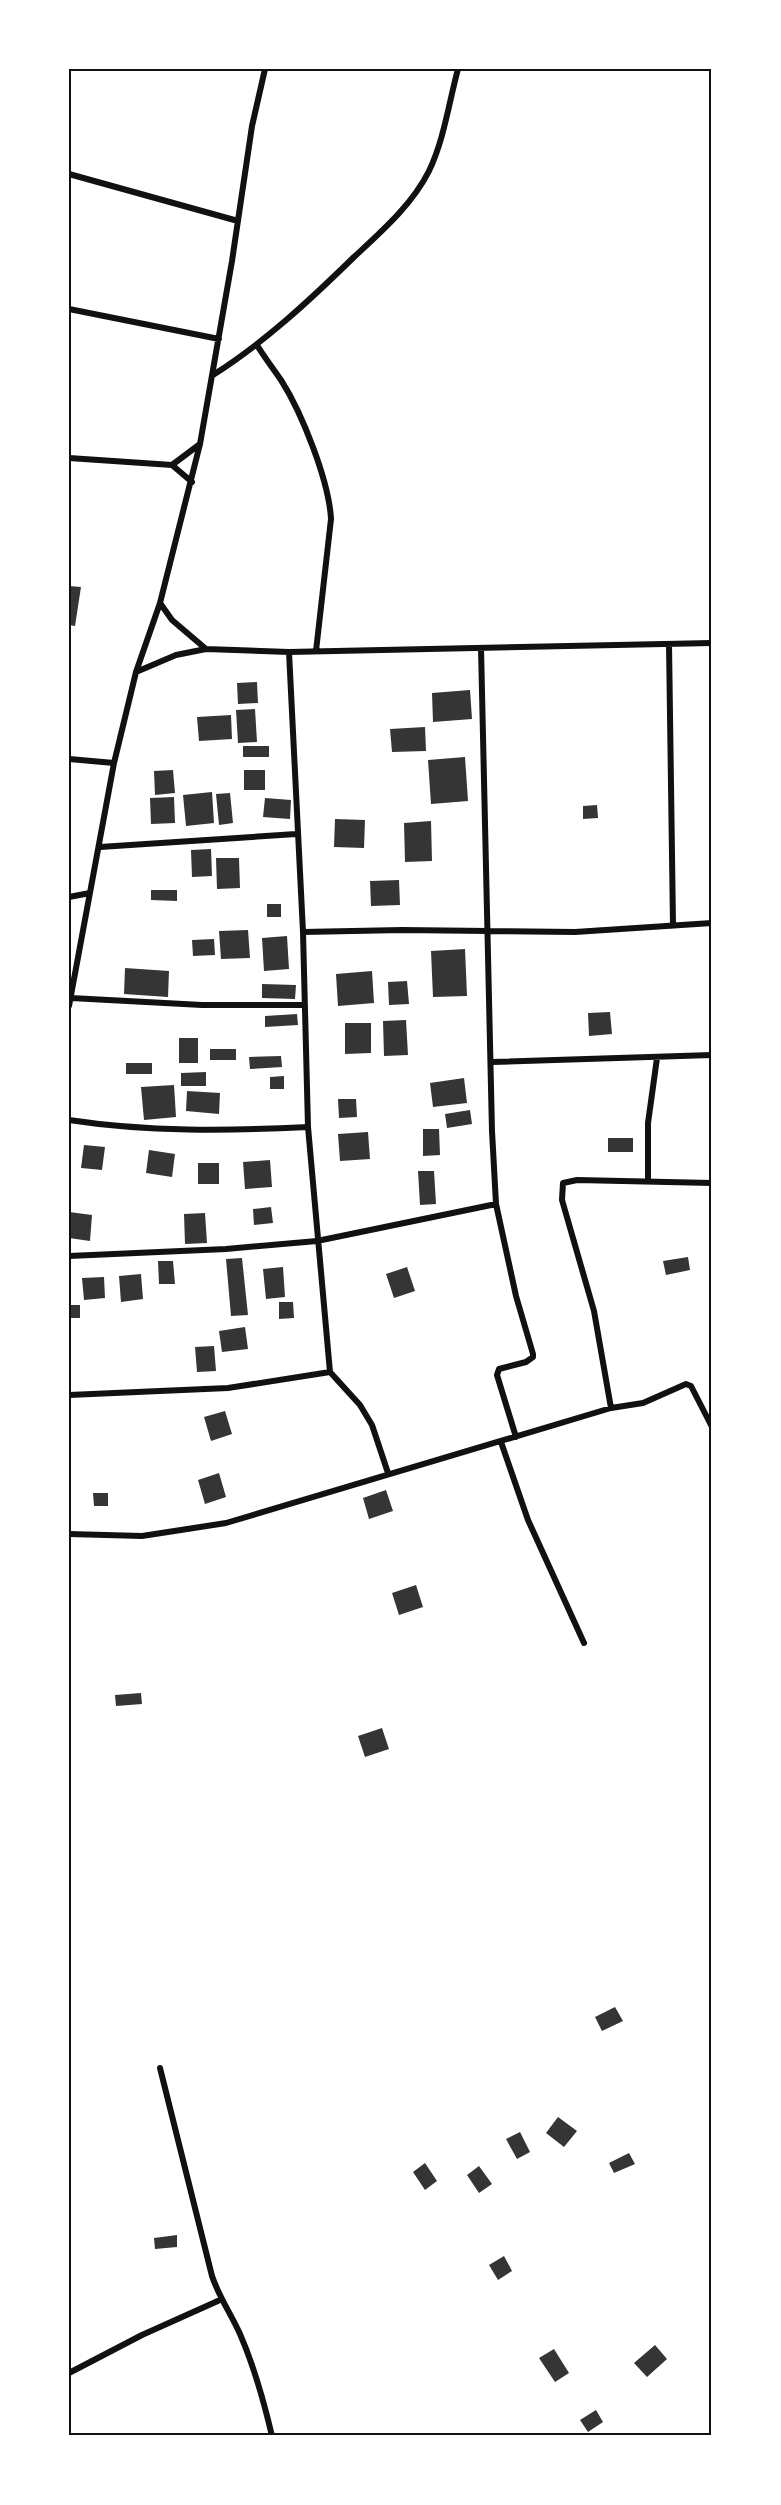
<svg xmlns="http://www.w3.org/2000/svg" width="781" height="2505" font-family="'PT Sans',sans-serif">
<rect width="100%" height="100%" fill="#fff"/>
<path fill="#353535" d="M69 586 81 587 75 626 69 625Z
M257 682 258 703 238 704 237 683Z
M470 690 472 719 433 722 432 693Z
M255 709 257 742 238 743 236 710Z
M231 715 232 739 199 741 197 717Z
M425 727 426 751 392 752 390 729Z
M243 746H269V757H243Z
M465 757 468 801 431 804 428 760Z
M173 770 175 793 155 795 154 771Z
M244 770H265V790H244Z
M212 792 214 823 186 826 183 795Z
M230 793 233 823 219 825 216 794Z
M174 797 175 823 151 824 150 798Z
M265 798 291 800 290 819 263 817Z
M597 805 598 818 583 819V806Z
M335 819 365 820 364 848 334 847Z
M431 821 432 861 405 862 404 823Z
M211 849 212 876 192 877 191 850Z
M216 858H239L240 888 217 889Z
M399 880 400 905 371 906 370 881Z
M151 890H177V901L151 900Z
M267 904H281V917H267Z
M248 930 250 958 221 959 219 931Z
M287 936 289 969 264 971 262 938Z
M214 939 215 955 193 956 192 940Z
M465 949 467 996 433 997 431 951Z
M125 968 169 971 168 997 124 994Z
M372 971 374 1003 338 1006 336 974Z
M407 981 409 1004 389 1005 388 982Z
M262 984 296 985 295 999 262 998Z
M610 1012 612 1034 589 1036 588 1013Z
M297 1014 298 1025 265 1027V1016Z
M406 1020 408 1055 384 1056 383 1021Z
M345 1023H371V1053L345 1054Z
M179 1038H198V1063H179Z
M210 1049H236V1060H210Z
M281 1056 282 1067 250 1069 249 1057Z
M126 1063H152V1074H126Z
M206 1072V1086H181V1073Z
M284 1076V1089H270V1077Z
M464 1078 467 1103 433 1107 430 1083Z
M174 1085 176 1117 144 1120 141 1087Z
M187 1091 220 1093 219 1114 186 1111Z
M338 1099H356L357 1117 339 1118Z
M470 1110 472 1124 447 1128 445 1114Z
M423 1129H439L440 1155 423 1156Z
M368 1132 370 1159 340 1161 338 1134Z
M608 1138H633V1152H608Z
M84 1145 105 1147 102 1170 81 1168Z
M149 1150 175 1154 172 1177 146 1173Z
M270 1160 272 1187 245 1189 243 1162Z
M198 1163H219V1184H198Z
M418 1171H434L436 1204 420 1205Z
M271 1207 273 1223 254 1225 253 1209Z
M69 1212 92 1215 90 1241 69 1238Z
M205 1213 207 1243 185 1244 184 1214Z
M688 1257 690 1270 666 1275 663 1261Z
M242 1258 248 1315 231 1316 226 1259Z
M158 1261H173L175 1284H159Z
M283 1267 285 1297 266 1299 263 1269Z
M407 1267 415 1291 394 1298 386 1274Z
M141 1274 143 1299 121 1302 119 1276Z
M104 1277 105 1298 84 1300 82 1278Z
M279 1302H293L294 1318 279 1319Z
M69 1305H80V1318H69Z
M245 1327 248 1349 222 1352 219 1331Z
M214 1346 216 1371 197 1372 195 1347Z
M225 1411 232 1434 211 1441 204 1417Z
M219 1473 226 1497 205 1504 198 1480Z
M386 1490 393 1511 369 1519 363 1498Z
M93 1493H108V1506H94Z
M416 1585 423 1607 399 1615 392 1593Z
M141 1693 142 1704 116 1706 115 1695Z
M382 1728 389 1749 365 1757 358 1736Z
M615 2007 623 2021 602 2031 595 2017Z
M558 2117 577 2131 564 2147 546 2133Z
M520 2132 530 2152 517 2159 506 2139Z
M629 2153 635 2164 614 2173 609 2163Z
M425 2163 437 2181 425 2190 413 2172Z
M479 2166 492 2184 479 2193 467 2175Z
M177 2235V2247L155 2249 154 2238Z
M504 2256 512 2271 498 2280 489 2265Z
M655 2345 667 2359 647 2377 634 2363Z
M554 2349 569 2373 555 2382 539 2358Z
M596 2410 603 2422 588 2432 580 2420Z"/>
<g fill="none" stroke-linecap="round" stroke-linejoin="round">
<path stroke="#111" stroke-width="6" d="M69 174 238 221
M69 309 219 339
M257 345C264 357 273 368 281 380 302 413 329 481 331 519L316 651
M213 375C265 342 310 300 354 257 381 232 412 205 429 171 444 140 449 102 458 69
M69 458 172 465 192 482
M172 465 200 444
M160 603 172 620 206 649
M669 644 673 925
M481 648 492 1131 496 1204 516 1296 533 1354V1357L526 1362 499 1369 497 1375 516 1437
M289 652 303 932 308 1127 330 1372 360 1405 372 1425 388 1473
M136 672 176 655 206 649 289 652 712 643
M69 759 114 763
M100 847 296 834
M69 897 90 893
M303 932 402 930 575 932 712 923
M71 998 202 1005H305
M69 1006 114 763 136 672 160 603 200 444 232 261 252 126 265 69
M492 1062 712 1055
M69 1120C147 1132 229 1131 308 1127
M648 1180V1123L657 1058
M69 1256 226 1249 317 1241 496 1204
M69 1395 228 1388 330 1372
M611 1408 594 1311 562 1200 563 1183 577 1180 712 1183
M501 1442 528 1520 584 1643
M69 1534 142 1536 226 1523 611 1408 643 1403 686 1384 691 1386 712 1427
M160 2068 212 2276C219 2297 231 2314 240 2334 254 2366 264 2402 272 2436
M69 2373 142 2335 220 2300"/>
</g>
<rect width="781" height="2505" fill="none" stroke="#ffffff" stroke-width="141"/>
<rect x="70" y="70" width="640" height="2364" fill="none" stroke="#111" stroke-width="2"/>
</svg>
